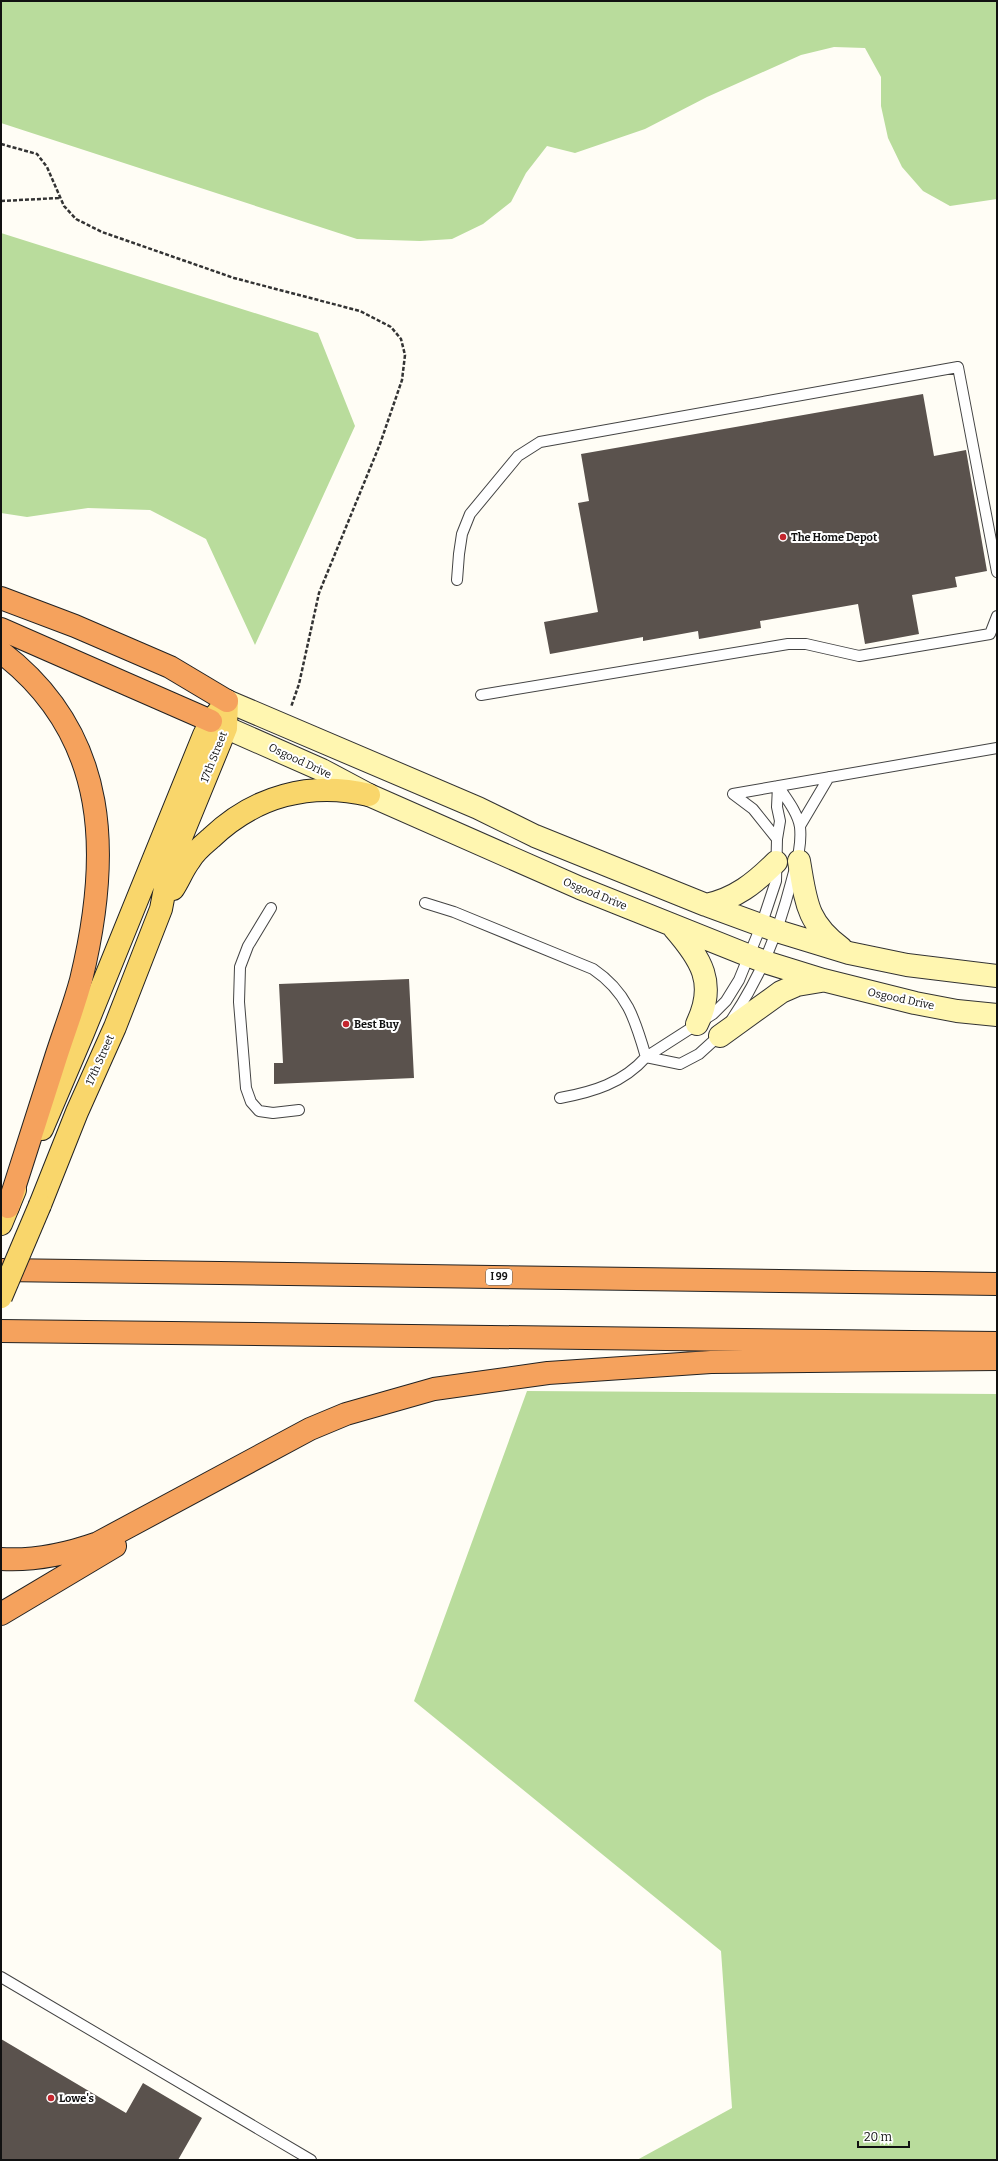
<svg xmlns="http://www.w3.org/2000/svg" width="998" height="2161" font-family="Bitter,serif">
<rect width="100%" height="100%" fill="#fffdf5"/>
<path fill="#b9dc9c" d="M1 1H997V199L950 206 923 191 902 167 888 138 881 106V77L865 48 834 47 801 55 707 97 645 129 575 153 547 146 526 173 511 202 483 224 452 239 420 241 357 239 1 123Z
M1 233 318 333 355 426 255 645 206 539 150 510 88 508 27 517 1 513Z
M527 1391 997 1394V2160H637L732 2108 721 1951 414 1701Z"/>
<path fill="#5a524d" d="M923 394 934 456 966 450 987 571 955 577 957 587 912 595 919 634 865 644 858 604 760 621 761 628 699 639 698 631 643 641V637L550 654 544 622 598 612 578 503 589 501 581 454Z
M409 979 414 1078 274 1084V1063H283L279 984Z
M1 2039 126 2113 143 2083 202 2118 178 2160H1Z"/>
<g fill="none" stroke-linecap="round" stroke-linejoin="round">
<g stroke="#444" stroke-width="12">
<path id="service" d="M457 580 459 554 462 534 470 514 518 456 540 442 958 367 997 572
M481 695 788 644H806L859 656 990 634 997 616
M733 794 997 748
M733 794 753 809 777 839
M800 826 829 777
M425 903 454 912 593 969C627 992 635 1019 646 1057 623 1083 593 1092 560 1098
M271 908 248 946 240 967 239 1002 246 1088 251 1102 259 1111 273 1113 299 1110
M732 1019C761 976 778 933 791 883 796 864 802 847 800 827 798 813 786 798 778 786
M646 1057 680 1064 699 1054 721 1034
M646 1057 713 1014 726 1001 739 980 761 926 776 881 777 839 780 821 777 807 778 786
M1 1977 311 2160"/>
</g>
<g stroke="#333" stroke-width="24">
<path id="secondary" d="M227 701 478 808 535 836 706 905 777 931 849 953 907 965 997 976
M211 721 322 770 369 795 580 888 765 962 823 980 915 1003 957 1011 997 1015
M799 861C806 901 806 922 841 948
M706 905C735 899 755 883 776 862
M674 928C701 959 717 983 697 1024
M720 1036 781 992 797 985 821 981"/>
</g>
<g stroke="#222" stroke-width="24">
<path id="primary" d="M173 889C179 880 183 869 190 860 195 851 204 844 211 838 255 796 310 781 369 795
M42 1129 83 1033 204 735 211 721 227 701
M40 1205 77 1112 115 1027 161 909 169 867 226 728 227 701
M1 1224 15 1190"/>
</g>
<g stroke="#222" stroke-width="24">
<path id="motorway" d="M1 598 75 626 170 667 227 701
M1 629 211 721
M1 652C111 736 111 857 81 980 74 1006 64 1032 56 1057 40 1107 24 1157 8 1207
M1 1270 997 1284
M1 1331 997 1343
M1 1559C34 1561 67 1554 98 1543L310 1429 346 1414 434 1389 548 1373 711 1362 997 1359
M1 1614 115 1546"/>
</g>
<path stroke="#333" stroke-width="2.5" stroke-dasharray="4 2" stroke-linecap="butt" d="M1 144 37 154 47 167 64 206 76 219 102 232 234 278 360 311 391 327 401 339 405 355 402 380 380 444 319 593 299 684 291 707
M1 201 59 198"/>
<use href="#service" stroke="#fff" stroke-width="10"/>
<use href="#secondary" stroke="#fff6b0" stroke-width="22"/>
<use href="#primary" stroke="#f9d66b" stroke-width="22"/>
<use href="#motorway" stroke="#f5a25d" stroke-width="22"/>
<g stroke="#222" stroke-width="24" stroke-linecap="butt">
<path id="primary-bridge" d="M1 1297 40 1205"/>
</g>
<use href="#primary-bridge" stroke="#f9d66b" stroke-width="22"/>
</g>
<g fill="#c4262e" stroke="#fff" stroke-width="1.5">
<circle cx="783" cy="537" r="4"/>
<circle cx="346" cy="1024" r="4"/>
<circle cx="51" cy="2098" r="4"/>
</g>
<g text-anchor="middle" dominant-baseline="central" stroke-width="4" stroke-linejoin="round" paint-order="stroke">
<rect fill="#fff" stroke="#585858" stroke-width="1" x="486" y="1269" width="26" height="16" rx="3"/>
<g font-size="10" font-weight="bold" fill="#111">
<text x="499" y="1277">I 99</text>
</g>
<g font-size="11" font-weight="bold" fill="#111" stroke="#fff" text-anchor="start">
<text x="791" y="537">The Home Depot</text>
<text x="354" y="1024">Best Buy</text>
<text x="59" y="2098">Lowe's</text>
</g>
<g font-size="11" fill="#111" stroke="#fff">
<text transform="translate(214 757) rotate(-68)">17th Street</text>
<text transform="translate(300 761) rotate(25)">Osgood Drive</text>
<text transform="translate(595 894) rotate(22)">Osgood Drive</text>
<text transform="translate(901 999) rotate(12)">Osgood Drive</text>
<text transform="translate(100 1060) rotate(-66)">17th Street</text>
</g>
</g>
<rect width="998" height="2161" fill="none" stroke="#111111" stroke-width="4"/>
<path d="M858 2141v6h51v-6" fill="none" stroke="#111111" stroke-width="2"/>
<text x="864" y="2141" font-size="12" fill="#111111" stroke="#ffffff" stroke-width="3" paint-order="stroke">20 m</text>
</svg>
